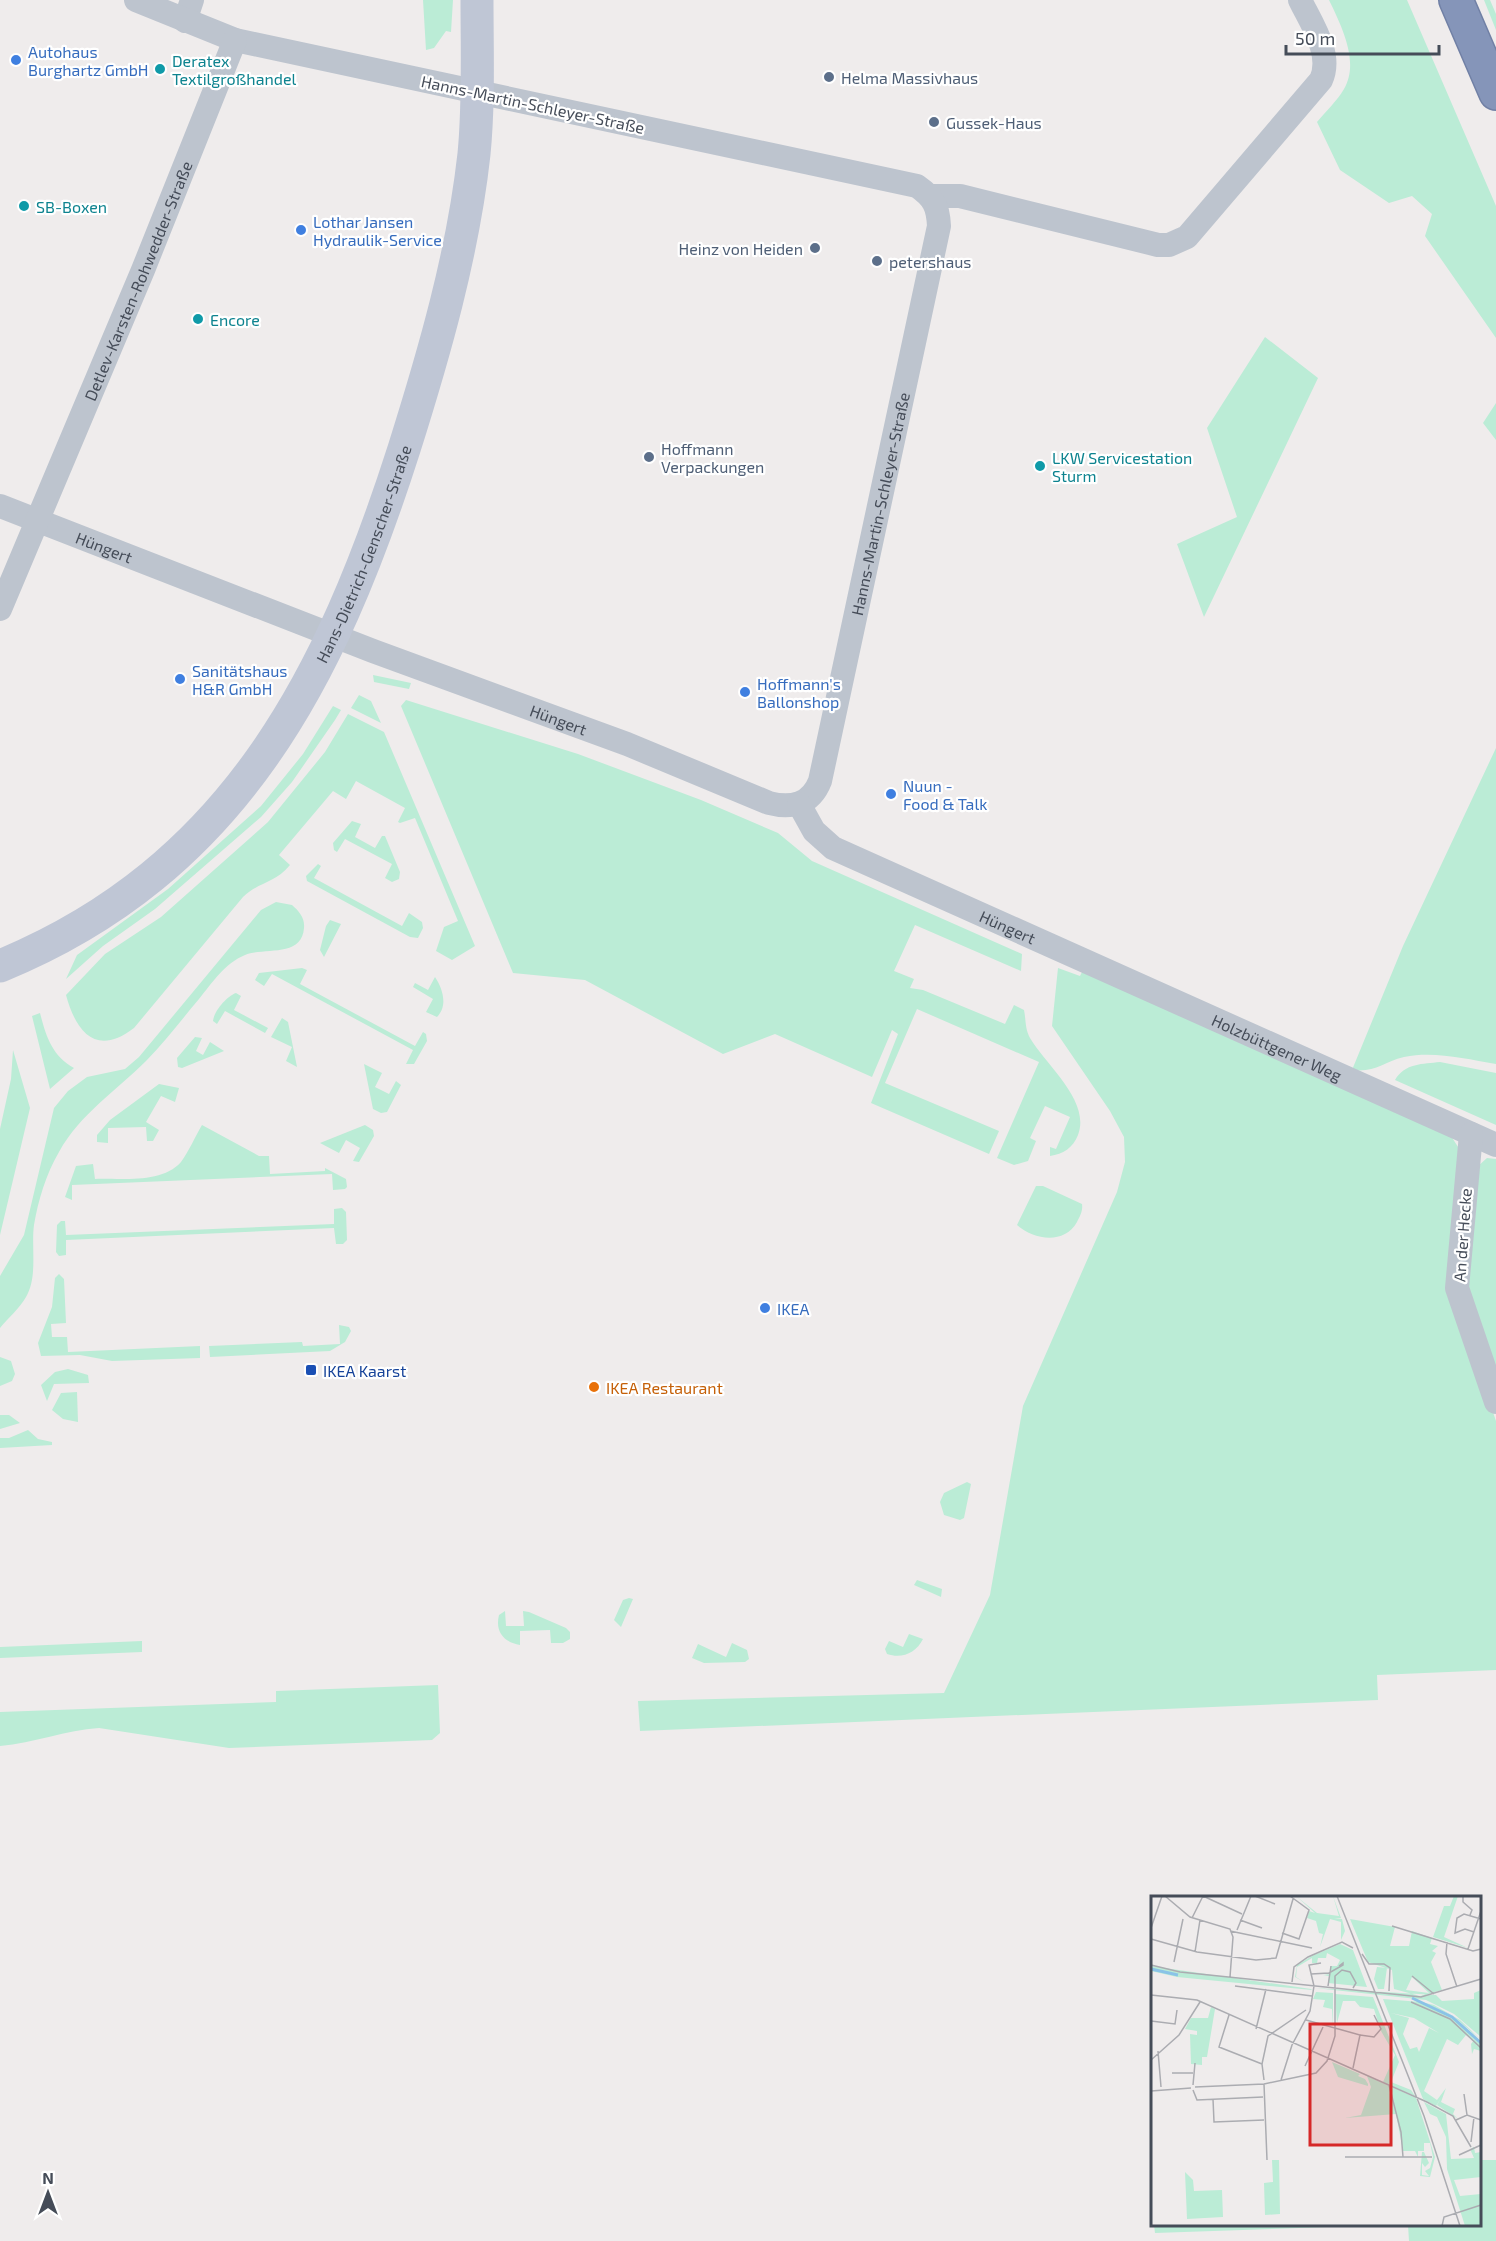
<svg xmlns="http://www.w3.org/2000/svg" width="1496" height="2241" font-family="'Exo 2',sans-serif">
<rect width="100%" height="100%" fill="#efecec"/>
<path fill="#bbecd6" d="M423 0H453L451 32 446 31 434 48 426 50Z
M1329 0H1407L1496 206V338L1425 236 1432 214 1412 196 1389 203 1340 170 1317 122C1326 111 1337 101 1344 89 1360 62 1341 25 1329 0Z
M1484 0H1490L1496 14V30Z
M1265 337 1318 378 1204 617 1177 544 1237 517 1207 428Z
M1496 403V440L1483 423Z
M373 675 411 683 409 689 374 682Z
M359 695 371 701 381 723 351 708Z
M406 700 578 754 701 800 778 833 812 861 1022 954 1021 971 915 925 894 971 914 979 910 988 923 990 1005 1024 1014 1005 1024 1010C1026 1020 1025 1029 1030 1038 1046 1065 1091 1101 1078 1135 1073 1148 1063 1154 1050 1156V1147L1056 1149 1070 1117 1045 1106 1030 1138 1036 1141 1028 1161 1014 1165 997 1158 1039 1062 917 1009 885 1083 999 1131 989 1154 871 1103 898 1034 892 1030 872 1077 775 1034 723 1054 585 980 513 973 401 706Z
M333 706 341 710 335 720 292 782 261 817 155 909 103 946 66 979 77 955 168 889 261 806 303 754Z
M348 714 384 732 475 946 452 960 436 951 444 927 458 921 415 818 400 823 398 822 405 808 356 781 346 799 333 791 279 855 290 865C274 884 260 881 243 897L134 1028C96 1057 76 1032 66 995L105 954 161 917 268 822 325 752Z
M1496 748V1064C1465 1059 1435 1051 1404 1057 1383 1062 1375 1073 1352 1070L1403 946Z
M352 821 361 824 355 837 375 848 382 836H385L400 872 399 879 392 882 385 878 392 864 345 839 337 852 334 850 333 843Z
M318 864 321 866 314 878 402 926 409 913 422 922 423 928 418 938 410 937 307 881 306 876Z
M276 902 292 905C299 911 305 918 304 928 302 958 264 947 245 955 225 963 212 983 199 999 182 1019 165 1042 146 1061 116 1091 80 1114 59 1152 46 1174 38 1201 34 1225 31 1247 38 1277 26 1297 20 1308 8 1318 0 1328V1276L24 1235 54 1108 68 1091 87 1077 125 1069 139 1057 261 910Z
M330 920 341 924 324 957 320 950 326 926Z
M302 968 307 970 300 984 415 1046 423 1032 426 1034 427 1041 414 1064H406L413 1050 272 974 264 986 255 980 259 973Z
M1058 968 1080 976 1084 968 1451 1136 1460 1150 1456 1305 1496 1421V1670L1377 1675 1378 1700 640 1731 638 1701 944 1693 990 1595 1023 1406 1117 1192 1125 1162 1124 1137 1110 1111 1052 1026Z
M435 977C443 989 448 1006 437 1017L426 1012 433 999 413 987 415 983 428 990Z
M236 993 241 996 234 1010 268 1028 265 1033 225 1011 217 1024 213 1021C214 1011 227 996 236 993Z
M40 1013C46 1036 52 1056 74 1068L50 1089 32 1016Z
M282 1018 288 1022 297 1067 286 1061 292 1047 271 1037Z
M195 1037 202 1038 196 1051 203 1055 210 1042 224 1051 182 1068 178 1067 177 1058Z
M13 1050 30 1108 0 1235V1129L11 1079Z
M1440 1062 1496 1073V1125L1395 1080C1405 1063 1423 1064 1440 1062Z
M364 1064 382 1073 375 1087 389 1094 396 1081 401 1085 387 1112 381 1113 373 1109Z
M159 1084 179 1088 175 1102 161 1096 146 1122 159 1130 153 1141H147L146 1127 108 1128V1143L97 1142V1135L110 1120Z
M202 1125 259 1156H269L270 1174 325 1171V1168L346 1179 347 1187 345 1189 333 1190 332 1174 72 1185V1200L65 1197 76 1166 93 1164 95 1179C120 1178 162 1184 181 1162 189 1151 195 1137 202 1125Z
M365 1125 373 1130 374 1136 359 1162 353 1161 360 1148 346 1140 339 1153 320 1143Z
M1487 1158 1496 1159V1378L1464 1281 1477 1167Z
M1036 1186H1043L1082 1204C1083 1211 1080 1216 1077 1222 1064 1245 1034 1240 1017 1225Z
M342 1208 346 1212 347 1240 343 1244H336L334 1228 66 1240V1255L59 1256 56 1252 57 1225 61 1221H65L66 1235 334 1224V1209Z
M59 1274 64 1279 66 1323 51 1324 52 1337H67L68 1352 200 1346V1358L112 1361 80 1355 41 1356 38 1343 52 1307 55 1278Z
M339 1325 349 1327 351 1331 345 1342 330 1351 210 1357 209 1346 302 1342 303 1346 340 1344Z
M0 1357 11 1361 15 1374 12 1381 0 1386Z
M68 1369 88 1375 89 1383 54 1384 47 1401 41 1385 55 1372Z
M77 1392 78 1422 63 1419 52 1410 61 1393Z
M0 1415H9L20 1423 0 1429Z
M28 1430 38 1439 52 1442V1445L0 1448V1438H9Z
M967 1482 971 1484 964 1518 960 1520 944 1515 940 1502 944 1493Z
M917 1580 942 1589 941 1597 914 1585Z
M629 1598 633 1599 621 1627 614 1620 623 1600Z
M505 1611 506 1626H524L523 1611 529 1612 566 1628 570 1632V1639L563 1643H551L550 1630 520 1631V1645C503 1642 495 1631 499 1615Z
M909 1634 923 1639C916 1653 902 1659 887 1654L885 1649 889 1641 903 1647Z
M142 1641V1652L0 1658V1647Z
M732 1643 747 1650 749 1659 745 1662 704 1663 692 1658 698 1644 726 1657Z
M438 1685 440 1733 432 1740 229 1748 99 1728C66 1730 34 1743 0 1746V1712L276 1702V1691Z
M1480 2160H1496V2241H1409L1408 2225 1480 2224Z
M1154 2225V2224L1384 2225 1155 2233Z"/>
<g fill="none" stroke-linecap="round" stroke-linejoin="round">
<g stroke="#7180a5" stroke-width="36">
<path id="highway" d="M1456 0 1496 93"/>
</g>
<g stroke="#bdc4ce" stroke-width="24">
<path d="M185 21 192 0"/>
<path d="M932 196H960L1158 245H1169L1187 237 1321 80C1333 54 1311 23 1300 0"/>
<path id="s1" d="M0 506 373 651 627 744 769 803C792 809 811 804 820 781L939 226C938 206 934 198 917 186L235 40 136 0"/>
<path id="s2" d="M0 609 143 270 235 40"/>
<path id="s3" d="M799 804 814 831 833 848 1496 1145"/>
<path d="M1471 1134 1457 1288 1496 1402"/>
</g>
<path stroke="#bfc6d5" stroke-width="33" id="s4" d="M0 966C234 870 331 677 404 449 434 354 463 254 474 154 479 103 477 51 477 0"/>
<use href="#highway" stroke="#8595b9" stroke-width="33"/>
</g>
<g fill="#3f7fe0" stroke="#fff" stroke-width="2">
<circle cx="16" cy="60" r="6"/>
<circle cx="301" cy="230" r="6"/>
<circle cx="180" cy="679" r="6"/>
<circle cx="745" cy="692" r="6"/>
<circle cx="891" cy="794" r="6"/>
<circle cx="765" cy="1308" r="6"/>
</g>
<g fill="#0f9aa8" stroke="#fff" stroke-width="2">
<circle cx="160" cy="69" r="6"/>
<circle cx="24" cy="206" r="6"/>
<circle cx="198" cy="319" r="6"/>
<circle cx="1040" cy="466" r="6"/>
</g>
<g fill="#5c6f8a" stroke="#fff" stroke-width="2">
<circle cx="829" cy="77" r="6"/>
<circle cx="934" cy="122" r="6"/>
<circle cx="815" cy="248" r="6"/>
<circle cx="877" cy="261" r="6"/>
<circle cx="649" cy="457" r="6"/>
</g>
<rect fill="#1a4fb4" stroke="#fff" stroke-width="2" x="305" y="1364" width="12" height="12" rx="3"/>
<circle fill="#e8710a" stroke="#fff" stroke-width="2" cx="594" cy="1387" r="6"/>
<g text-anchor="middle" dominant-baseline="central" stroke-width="4.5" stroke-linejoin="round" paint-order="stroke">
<g font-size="16" fill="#366cbe" stroke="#fff" text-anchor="start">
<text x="28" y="51">Autohaus<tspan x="28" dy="18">Burghartz GmbH</tspan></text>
<text x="313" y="221">Lothar Jansen<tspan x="313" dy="18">Hydraulik-Service</tspan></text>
<text x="192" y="670">Sanitätshaus<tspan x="192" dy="18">H&amp;R GmbH</tspan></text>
<text x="757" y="683">Hoffmann's<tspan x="757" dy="18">Ballonshop</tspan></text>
<text x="903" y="785">Nuun -<tspan x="903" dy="18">Food &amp; Talk</tspan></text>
<text x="777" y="1308">IKEA</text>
</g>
<g font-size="16" fill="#0d838f" stroke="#fff" text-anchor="start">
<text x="172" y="60">Deratex<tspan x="172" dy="18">Textilgroßhandel</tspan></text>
<text x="36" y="206">SB-Boxen</text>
<text x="210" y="319">Encore</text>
<text x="1052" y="457">LKW Servicestation<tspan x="1052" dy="18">Sturm</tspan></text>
</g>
<g font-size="16" fill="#4e5e75" stroke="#fff" text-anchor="start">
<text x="841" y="77">Helma Massivhaus</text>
<text x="946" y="122">Gussek-Haus</text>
<text x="803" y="248" text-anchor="end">Heinz von Heiden</text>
<text x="889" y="261">petershaus</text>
<text x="661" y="448">Hoffmann<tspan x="661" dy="18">Verpackungen</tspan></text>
</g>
<g font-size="16" fill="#454c58" stroke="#fff">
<text transform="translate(533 104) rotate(12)">Hanns-Martin-Schleyer-Straße</text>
<text stroke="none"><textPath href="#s2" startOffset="356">Detlev-Karsten-Rohwedder-Straße</textPath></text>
<text stroke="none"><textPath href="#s1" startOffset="1170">Hanns-Martin-Schleyer-Straße</textPath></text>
<text stroke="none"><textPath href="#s1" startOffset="112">Hüngert</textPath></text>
<text stroke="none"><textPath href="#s4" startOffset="568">Hans-Dietrich-Genscher-Straße</textPath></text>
<text stroke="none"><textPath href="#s1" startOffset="598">Hüngert</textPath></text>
<text stroke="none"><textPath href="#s3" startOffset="248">Hüngert</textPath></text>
<text stroke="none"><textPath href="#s3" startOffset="543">Holzbüttgener Weg</textPath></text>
<text transform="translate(1462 1235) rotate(-86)">An der Hecke</text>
</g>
<g font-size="16" fill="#164399" stroke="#fff" text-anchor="start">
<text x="323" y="1370">IKEA Kaarst</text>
</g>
<g font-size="16" fill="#c56008" stroke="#fff" text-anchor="start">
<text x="606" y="1387">IKEA Restaurant</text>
</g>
</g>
<g transform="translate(1151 1896)">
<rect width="330" height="330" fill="#efecec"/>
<path d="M145 0 166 17 188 20 182 0 190 22H183L191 23 194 35 190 44V26L179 23 169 51 172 38 168 37 165 25 156 22 158 15 164 17ZM303 0H307L293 41 317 52 282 41 293 10H299ZM199 23 244 31 239 50H258L261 35 281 42 279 48 287 50 281 55 285 57 280 66 291 94 269 100 243 93 241 74 217 66ZM261 81 278 97 255 94ZM189 48 202 54 216 91 177 87 178 80 172 79 179 78 180 70H186L189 64 176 57 175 62H167L166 67H161V62L146 71 145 81 153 86 144 81 146 69 161 60ZM0 70 160 93 161 94 26 81 0 75ZM226 71 236 72 233 93H227L223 83ZM164 92 285 99 291 105 323 103V97L330 94V141L303 118 275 104ZM165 96 182 97V131L181 113 172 111 174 104 162 103ZM184 98 222 101 248 166 240 186 260 194 264 200 232 186 244 159 230 135 223 113 209 111 204 105H192L186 127ZM232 103 270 106 283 109 309 124 330 144 302 120 273 107 302 123 330 149V155L323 153 321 158 320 148 323 144 315 139 307 149 296 143 273 195 286 204 295 192 290 206 304 213 302 218 307 223 286 209 290 202 285 210 272 203ZM240 117 263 122 288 137 278 132 268 156 266 151 259 153 252 138 258 122ZM60 111 64 113 56 161H51V169L40 168 39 138 46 139V135L34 133 40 122H57ZM181 166 209 178 207 180 214 183 217 188V190L187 181ZM216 180 265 202 284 261 279 281 269 280 271 256H273L278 267 274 271 271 267V279L278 280 274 275 279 272 282 261 279 247H273V255H267V261L264 255H252L245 218 194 222 210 219 220 191ZM273 206 295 218 300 263 323 262 319 253 323 251 324 257 330 256V281L303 284 309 300 330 298V330H314L296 273 295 241 286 221 279 218ZM121 264H128L129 318 114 319 113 287 122 286ZM34 276 42 284 43 295 71 294 72 321 36 323Z" fill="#bbecd6" fill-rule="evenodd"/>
<path fill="none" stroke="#8ac3e7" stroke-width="3" d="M0 73 27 79M261 102 301 121 330 147"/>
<path fill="none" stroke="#abacb1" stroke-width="1.5" d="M14 0 39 21 79 33 82 41 79 81M52 0 91 18M104 0 124 8M186 0 273 220 309 330M312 0V6L321 14 319 19M41 22 52 0M89 24 111 32M241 30 322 55 330 53M0 32 11 0M86 34 100 0M79 35 161 52M323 36 314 33 304 37 306 22 313 18 330 23M131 37 148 43 158 14 139 0M0 43 46 56 105 64 125 62 142 3M296 46 295 58 306 91M317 53 330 15M44 56 49 24M211 58 218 68H233L239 72 238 95M23 66 32 23M0 69 29 76 270 101 330 83M160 78 178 77 192 69V67L188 70M261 80 283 98M141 86 143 71 157 61 191 46 202 52M84 90 161 100M177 90 180 70M0 99 46 104 276 206 302 220 320 251M260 106 299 123 330 152M78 119 68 151 111 168M155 124 209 139 202 172M0 125 24 128 26 114M105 133 115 93M209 139 223 141 230 133 223 119M7 155 10 191M0 164 28 139 49 106M154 170 172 131M21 177H42M113 184 111 168 117 140 155 114M130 184 141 149 159 115 163 90 158 69 170 67M113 188 116 264M42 189 44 167M238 189 250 236 252 261M44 191 113 188 165 177 176 165 184 140V80L191 74 199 76 205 87 202 92M42 194 46 204 112 201M0 195 40 192M313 198 316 219M62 203 63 226 113 224M305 224 316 219 330 224M320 246 323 221M308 259 330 249M194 261H281M291 330 293 321 330 309"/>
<path fill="#d62828" fill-opacity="0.15" stroke="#d62828" stroke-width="3" d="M159 128H240V249H159Z"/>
<rect width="330" height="330" fill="none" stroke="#454c58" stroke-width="3"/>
</g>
<g transform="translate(48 2193)" stroke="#ffffff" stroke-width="4.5" paint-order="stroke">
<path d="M0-4.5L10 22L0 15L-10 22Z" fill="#454c58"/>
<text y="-9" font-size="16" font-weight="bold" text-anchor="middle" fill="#454c58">N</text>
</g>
<path d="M1286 45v9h153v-9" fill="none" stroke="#454c58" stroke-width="3"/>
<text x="1295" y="45" font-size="18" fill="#454c58" stroke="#ffffff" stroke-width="4.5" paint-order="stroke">50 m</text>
</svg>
